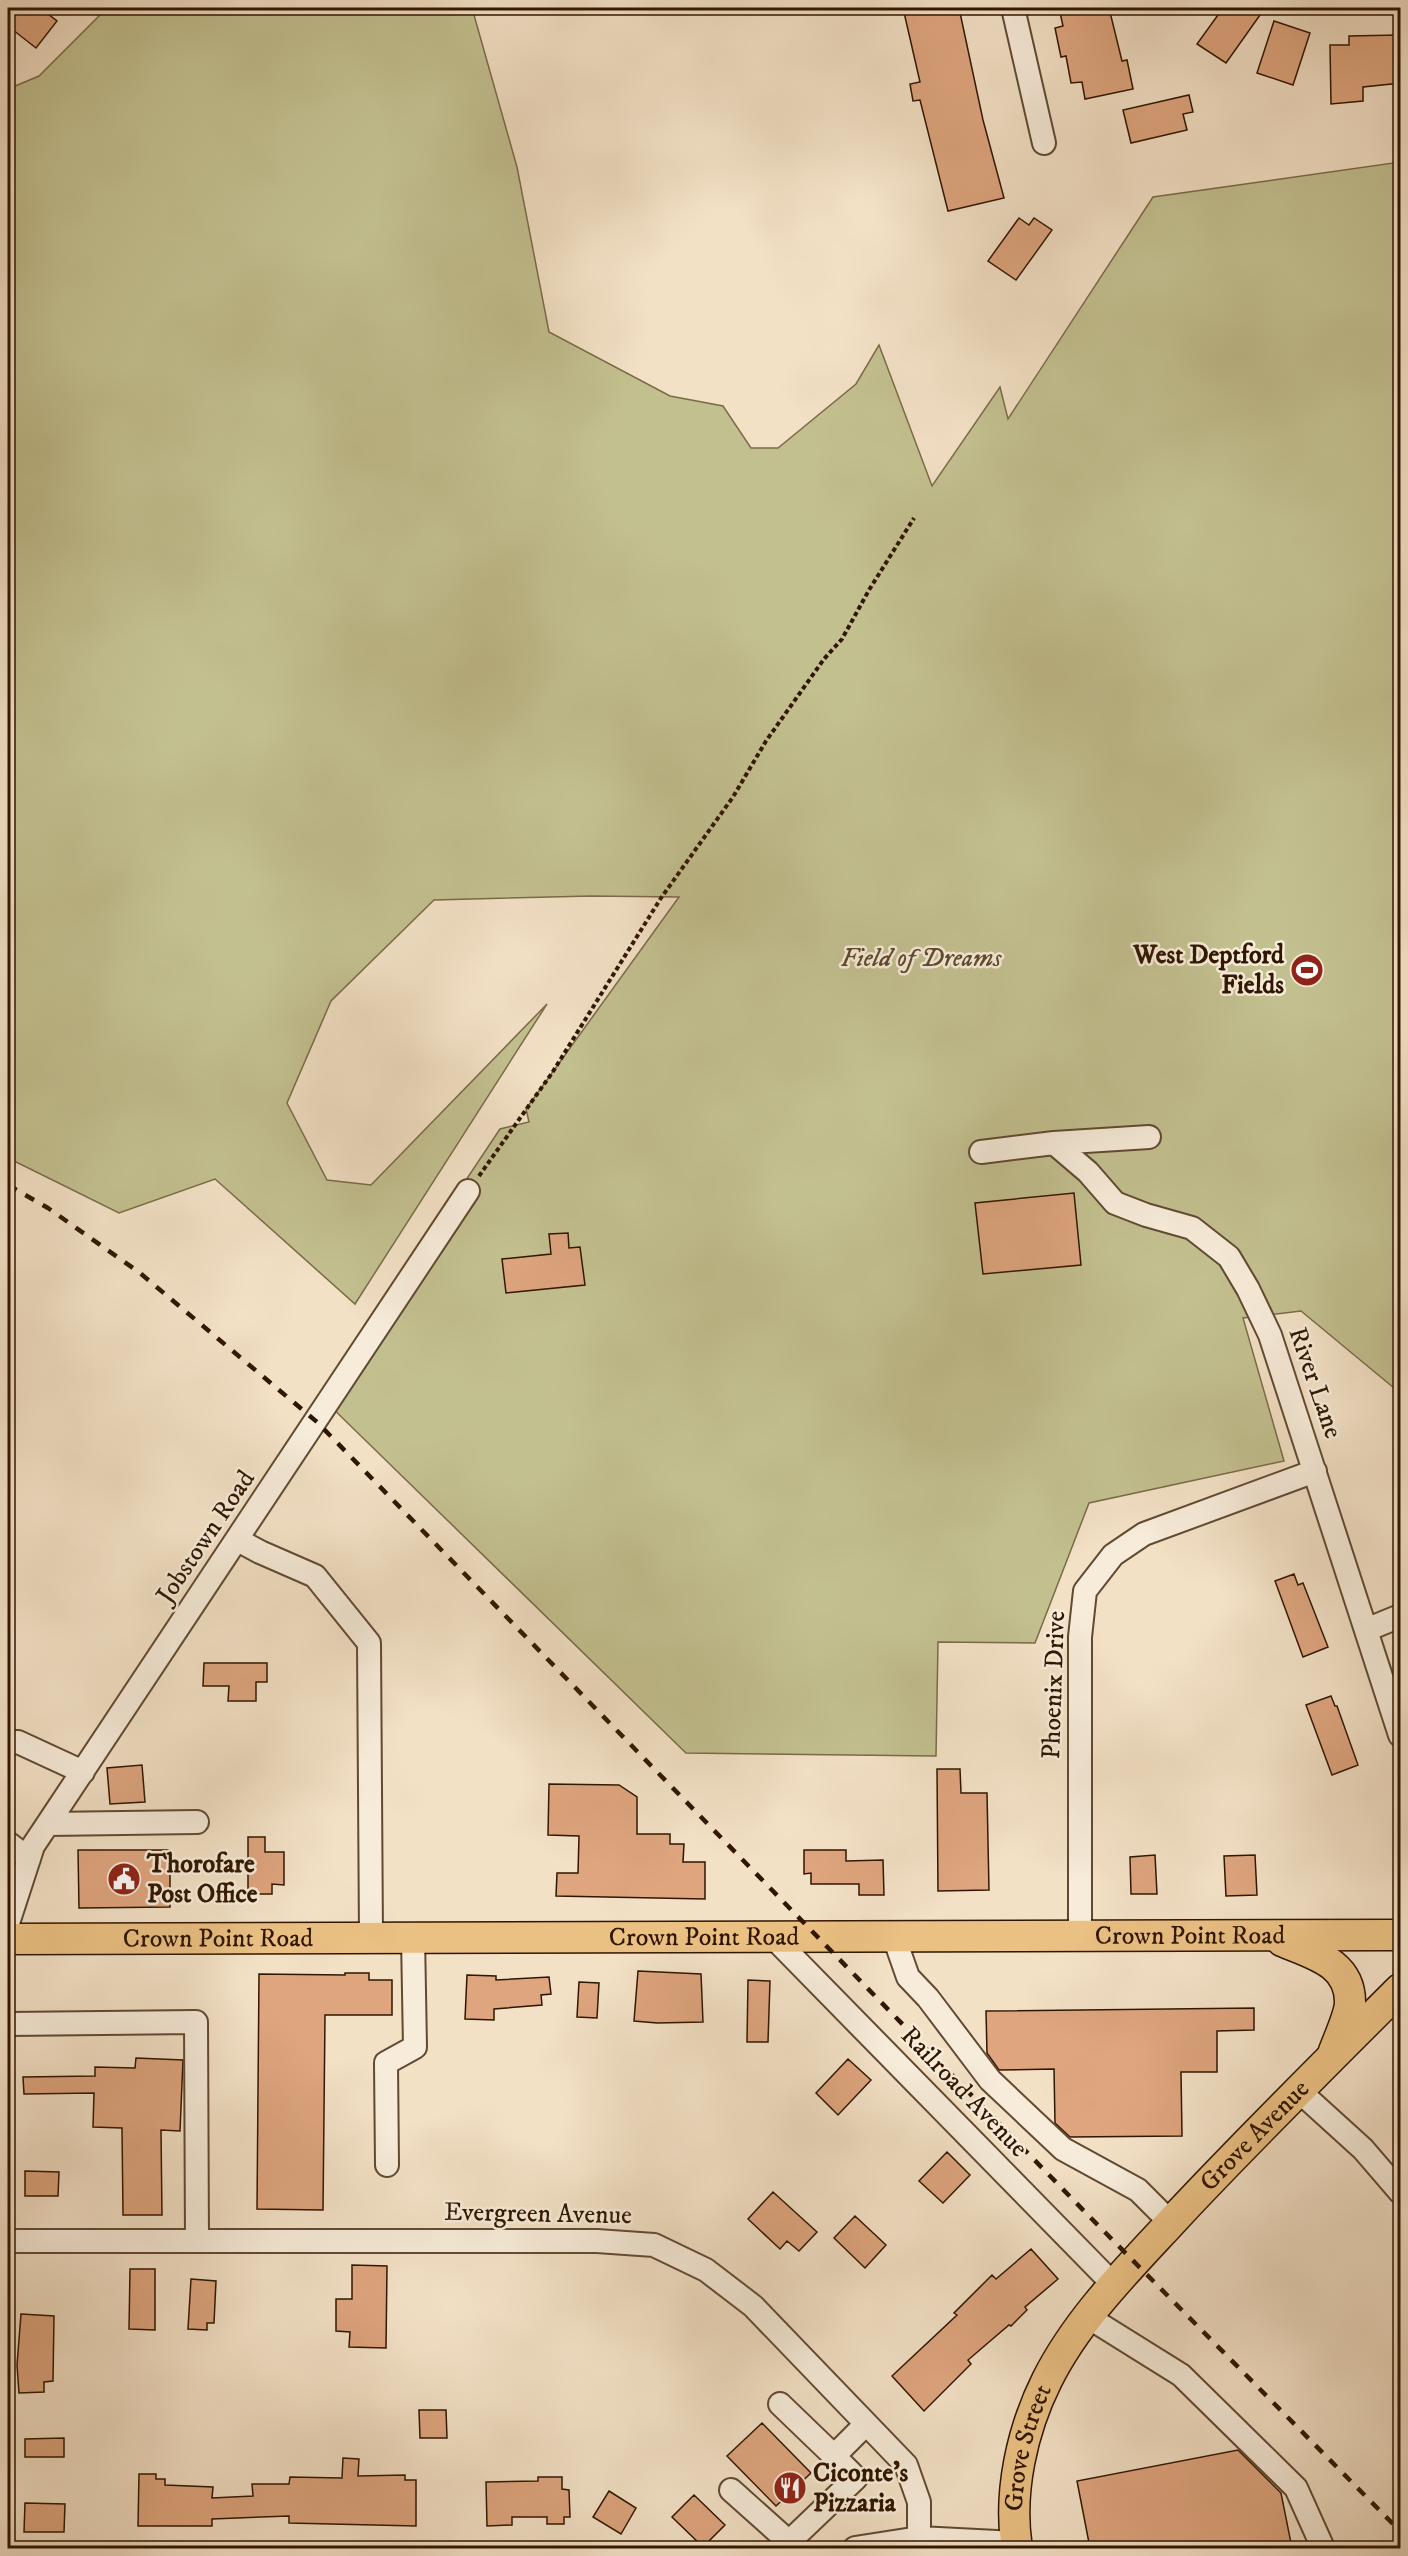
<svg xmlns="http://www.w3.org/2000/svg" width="1408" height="2556" font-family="'IM FELL DW Pica',serif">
<rect width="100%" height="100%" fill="#f3e1c6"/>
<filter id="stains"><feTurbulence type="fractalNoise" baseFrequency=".00333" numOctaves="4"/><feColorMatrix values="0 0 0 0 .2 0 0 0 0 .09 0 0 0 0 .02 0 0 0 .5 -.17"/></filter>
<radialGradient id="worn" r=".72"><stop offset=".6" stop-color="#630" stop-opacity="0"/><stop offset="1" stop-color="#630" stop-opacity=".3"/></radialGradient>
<path fill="#c3c090" stroke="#7a6b48" stroke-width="1.5" d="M107 8H472L517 167 549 332 670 396 723 406 751 448H778L856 384 879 345 932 486 1000 387 1008 419 1153 197 1400 162V1393L1301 1311 1243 1318 1284 1461 1089 1503 1035 1643 938 1642 936 1756 686 1753 323 1399 366 1330 500 1129 529 1122 526 1109 679 897 591 896 434 900 331 1001 287 1103 327 1180 371 1185 547 1004 355 1304 215 1179 119 1213 8 1158V89L39 76Z"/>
<path fill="#dea57e" stroke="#301600" stroke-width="1.5" d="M8 8H40L57 21 36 48 8 26Z
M903 8H959L983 120 1004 198 948 211 920 100 913 101 910 84 920 82Z
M1059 8H1109L1122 61 1127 60 1133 89 1085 99 1082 82 1071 83 1066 56 1061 57 1055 28 1063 26Z
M1223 8H1265L1226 63 1197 44Z
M1274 21 1310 33 1293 85 1257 73Z
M1399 35 1401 83 1363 87V101L1331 104 1330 45H1349V36Z
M1189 95 1193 112 1183 114 1187 130 1131 143 1123 110Z
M1019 218 1029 225 1034 218 1052 230 1016 280 988 261Z
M1074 1193 1081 1265 983 1274 975 1203Z
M568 1233 569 1248 580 1247 585 1285 506 1293 502 1259 551 1254 549 1234Z
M1294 1574 1298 1585 1303 1583 1328 1647 1303 1657 1275 1581Z
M204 1663H267V1682H256V1701H228L229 1686H203Z
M1331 1696 1335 1706H1337L1358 1765 1332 1775 1306 1705Z
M142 1765 145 1802 110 1804 107 1768Z
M937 1769H960L961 1793H987L989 1890 938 1891Z
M549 1784 619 1785 637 1797V1834H670V1844H684L683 1862H705V1899L556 1896 557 1873H578L579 1836 548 1835Z
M248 1837H265V1852H284V1885L272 1884V1894H248Z
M78 1850H170V1907L79 1908Z
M804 1850H846V1861L883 1860 884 1895H859V1884H811V1873L804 1874Z
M1155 1855 1157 1894H1131L1130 1857Z
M1255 1855 1257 1895 1226 1896 1224 1856Z
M638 1971 701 1974 703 2022 657 2023 634 2021Z
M345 1973H369V1980H392V2015H325L323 2210 257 2209 259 1974 345 1975Z
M467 1975 496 1976V1980L549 1977 551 1994 541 1995 542 2005 494 2009V2020L465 2019Z
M748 1980 770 1981 768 2042H747Z
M579 1982 599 1983 597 2018 577 2017Z
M1254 2008V2030L1217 2031V2072H1181L1182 2136 1070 2137 1055 2123 1054 2069 999 2070 987 2053 986 2011Z
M136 2058 183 2060 180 2131 161 2130 162 2215H123L122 2128 93 2127 94 2093 24 2094 23 2077 95 2076V2067L135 2068Z
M848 2059 871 2080 838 2115 816 2093Z
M947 2152 970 2175 943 2203 919 2181Z
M25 2171 59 2172 58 2196H25Z
M773 2192 817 2232 799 2251 787 2241 780 2249 748 2219Z
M855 2216 886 2245 865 2268 834 2238Z
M1031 2249 1058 2279 1025 2307 1027 2310 1011 2326 1009 2325 968 2360 971 2364 924 2411 892 2376 957 2315 954 2313 992 2275 996 2279Z
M352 2265 387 2266 386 2348 349 2347 350 2332 336 2331V2299H352Z
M130 2269H155V2330L129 2329Z
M191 2279 216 2281 214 2323H207V2330L188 2329Z
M21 2314 54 2316 53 2381 44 2382V2392L19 2393 17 2365Z
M419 2410H446L447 2438H420Z
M762 2423 811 2473 776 2506 727 2456Z
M64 2438V2457H25V2439Z
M1238 2450 1281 2493 1292 2548H1090L1077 2481Z
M343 2458 359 2459 358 2476 405 2475V2480H416V2526L289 2523V2516L212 2519V2526H138L139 2474H156V2479H165V2485L213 2487 212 2498 253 2496 252 2484H289L290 2477 342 2478Z
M538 2477H562V2489L569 2490 570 2517H564V2524H547V2517H512V2525L487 2526 486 2482 538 2481Z
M609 2491 636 2508 621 2534 593 2517Z
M694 2495 725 2525 703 2547 672 2517Z
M25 2503 65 2504 64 2532H24Z"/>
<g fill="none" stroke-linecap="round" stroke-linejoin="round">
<g stroke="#614932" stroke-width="26">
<path id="minor" d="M1013 8 1044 143
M1054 1143 1149 1137
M981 1152 1054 1143 1088 1172 1115 1203 1146 1215 1192 1228 1229 1257 1248 1289 1270 1335 1400 1735
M238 1540 260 1552 315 1576 369 1643 371 1937
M1366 1630 1400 1616
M8 1743 18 1742 83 1772
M48 1824 197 1822
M8 1843 29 1859
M8 1923 33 1846 468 1191
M1080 1936V1637L1085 1591 1113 1555 1144 1534 1315 1471
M894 1937 908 1977 928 1998 990 2080 1063 2149 1138 2190 1171 2223
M774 1938 1114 2285
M8 2024 196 2022 197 2241
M1298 2090 1363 2149 1400 2192
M387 2165 386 2063 415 2047 413 1937
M8 2241H597L654 2245 706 2270 753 2306 906 2465 919 2502V2538
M1088 2317 1181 2375 1296 2488 1323 2548
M780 2404 834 2456
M731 2490 789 2542
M796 2548 789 2542 856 2478 834 2456 866 2424
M855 2548 919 2538 1016 2543"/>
</g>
<g stroke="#301600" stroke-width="33">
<g id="major">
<path id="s1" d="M8 1939 1400 1935"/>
<path d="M1282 1941C1312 1954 1350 1962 1350 2002 1350 2014 1339 2038 1334 2051"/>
<path id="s2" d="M1017 2548C1008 2493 1022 2430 1047 2380 1078 2318 1130 2267 1177 2216 1249 2139 1325 2064 1400 1989"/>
</g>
</g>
<path stroke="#301600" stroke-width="4" stroke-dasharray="4.5 3" stroke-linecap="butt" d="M479 1176 552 1073 661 898 733 797 766 741 824 659 842 639 869 590 914 518"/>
<use href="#minor" stroke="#f7ecda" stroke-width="22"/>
<use href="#major" stroke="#eac083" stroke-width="30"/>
<path stroke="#301600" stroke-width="4.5" stroke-dasharray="10 10" stroke-linecap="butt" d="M8 1185 48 1208 140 1273 317 1422 1085 2212 1400 2531"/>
</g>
<defs>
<g id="stadium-disc" transform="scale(1.725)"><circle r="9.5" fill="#8f2418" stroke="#f7ecda"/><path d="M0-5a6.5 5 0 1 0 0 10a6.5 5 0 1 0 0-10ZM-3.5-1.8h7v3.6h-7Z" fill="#fff"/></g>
<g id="civic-disc" transform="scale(1.725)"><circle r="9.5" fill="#8f2418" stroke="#f7ecda"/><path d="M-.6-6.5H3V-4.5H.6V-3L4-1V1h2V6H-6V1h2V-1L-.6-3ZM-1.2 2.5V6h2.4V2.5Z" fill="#fff"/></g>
<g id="restaurant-disc" transform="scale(1.725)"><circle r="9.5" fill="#8f2418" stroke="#f7ecda"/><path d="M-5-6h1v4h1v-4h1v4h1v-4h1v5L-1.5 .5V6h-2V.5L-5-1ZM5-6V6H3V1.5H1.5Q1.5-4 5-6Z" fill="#fff"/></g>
</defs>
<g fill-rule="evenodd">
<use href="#stadium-disc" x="1307" y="970"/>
<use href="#civic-disc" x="124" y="1879"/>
<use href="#restaurant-disc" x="790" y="2488"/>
</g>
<g text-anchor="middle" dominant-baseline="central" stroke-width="5" stroke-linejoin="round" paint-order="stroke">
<g font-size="26" font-weight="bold" fill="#301600" stroke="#f7ecda" text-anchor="start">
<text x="1284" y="955" text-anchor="end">West Deptford<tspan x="1284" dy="30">Fields</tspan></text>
<text x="147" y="1864">Thorofare<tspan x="147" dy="30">Post Office</tspan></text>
<text x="813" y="2473">Ciconte's<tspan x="813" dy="30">Pizzaria</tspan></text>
</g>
<g font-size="26" font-style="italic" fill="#5c492b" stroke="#f7ecda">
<text x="921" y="958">Field of Dreams</text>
</g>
<g font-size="26" fill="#301600" stroke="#f7ecda">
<text transform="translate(1315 1383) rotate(71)">River Lane</text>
<text transform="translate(206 1537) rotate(-56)">Jobstown Road</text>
<text transform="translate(1054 1685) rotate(-88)">Phoenix Drive</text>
<text stroke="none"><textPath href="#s1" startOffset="1182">Crown Point Road</textPath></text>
<text stroke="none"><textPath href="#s1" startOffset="696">Crown Point Road</textPath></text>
<text stroke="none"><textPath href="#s1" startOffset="210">Crown Point Road</textPath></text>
<text transform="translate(964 2092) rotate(46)">Railroad Avenue</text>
<text stroke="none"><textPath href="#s2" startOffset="495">Grove Avenue</textPath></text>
<text transform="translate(538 2214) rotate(1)">Evergreen Avenue</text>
<text stroke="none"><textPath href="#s2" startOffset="102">Grove Street</textPath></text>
</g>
</g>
<rect width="1408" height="2556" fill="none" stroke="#f3e1c6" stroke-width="30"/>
<rect x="9" y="9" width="1390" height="2538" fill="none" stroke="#301600" stroke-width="3"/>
<rect x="15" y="15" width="1378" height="2526" fill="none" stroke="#301600" stroke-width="1.5"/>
<rect width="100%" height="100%" filter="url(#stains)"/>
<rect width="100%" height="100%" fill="url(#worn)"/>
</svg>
